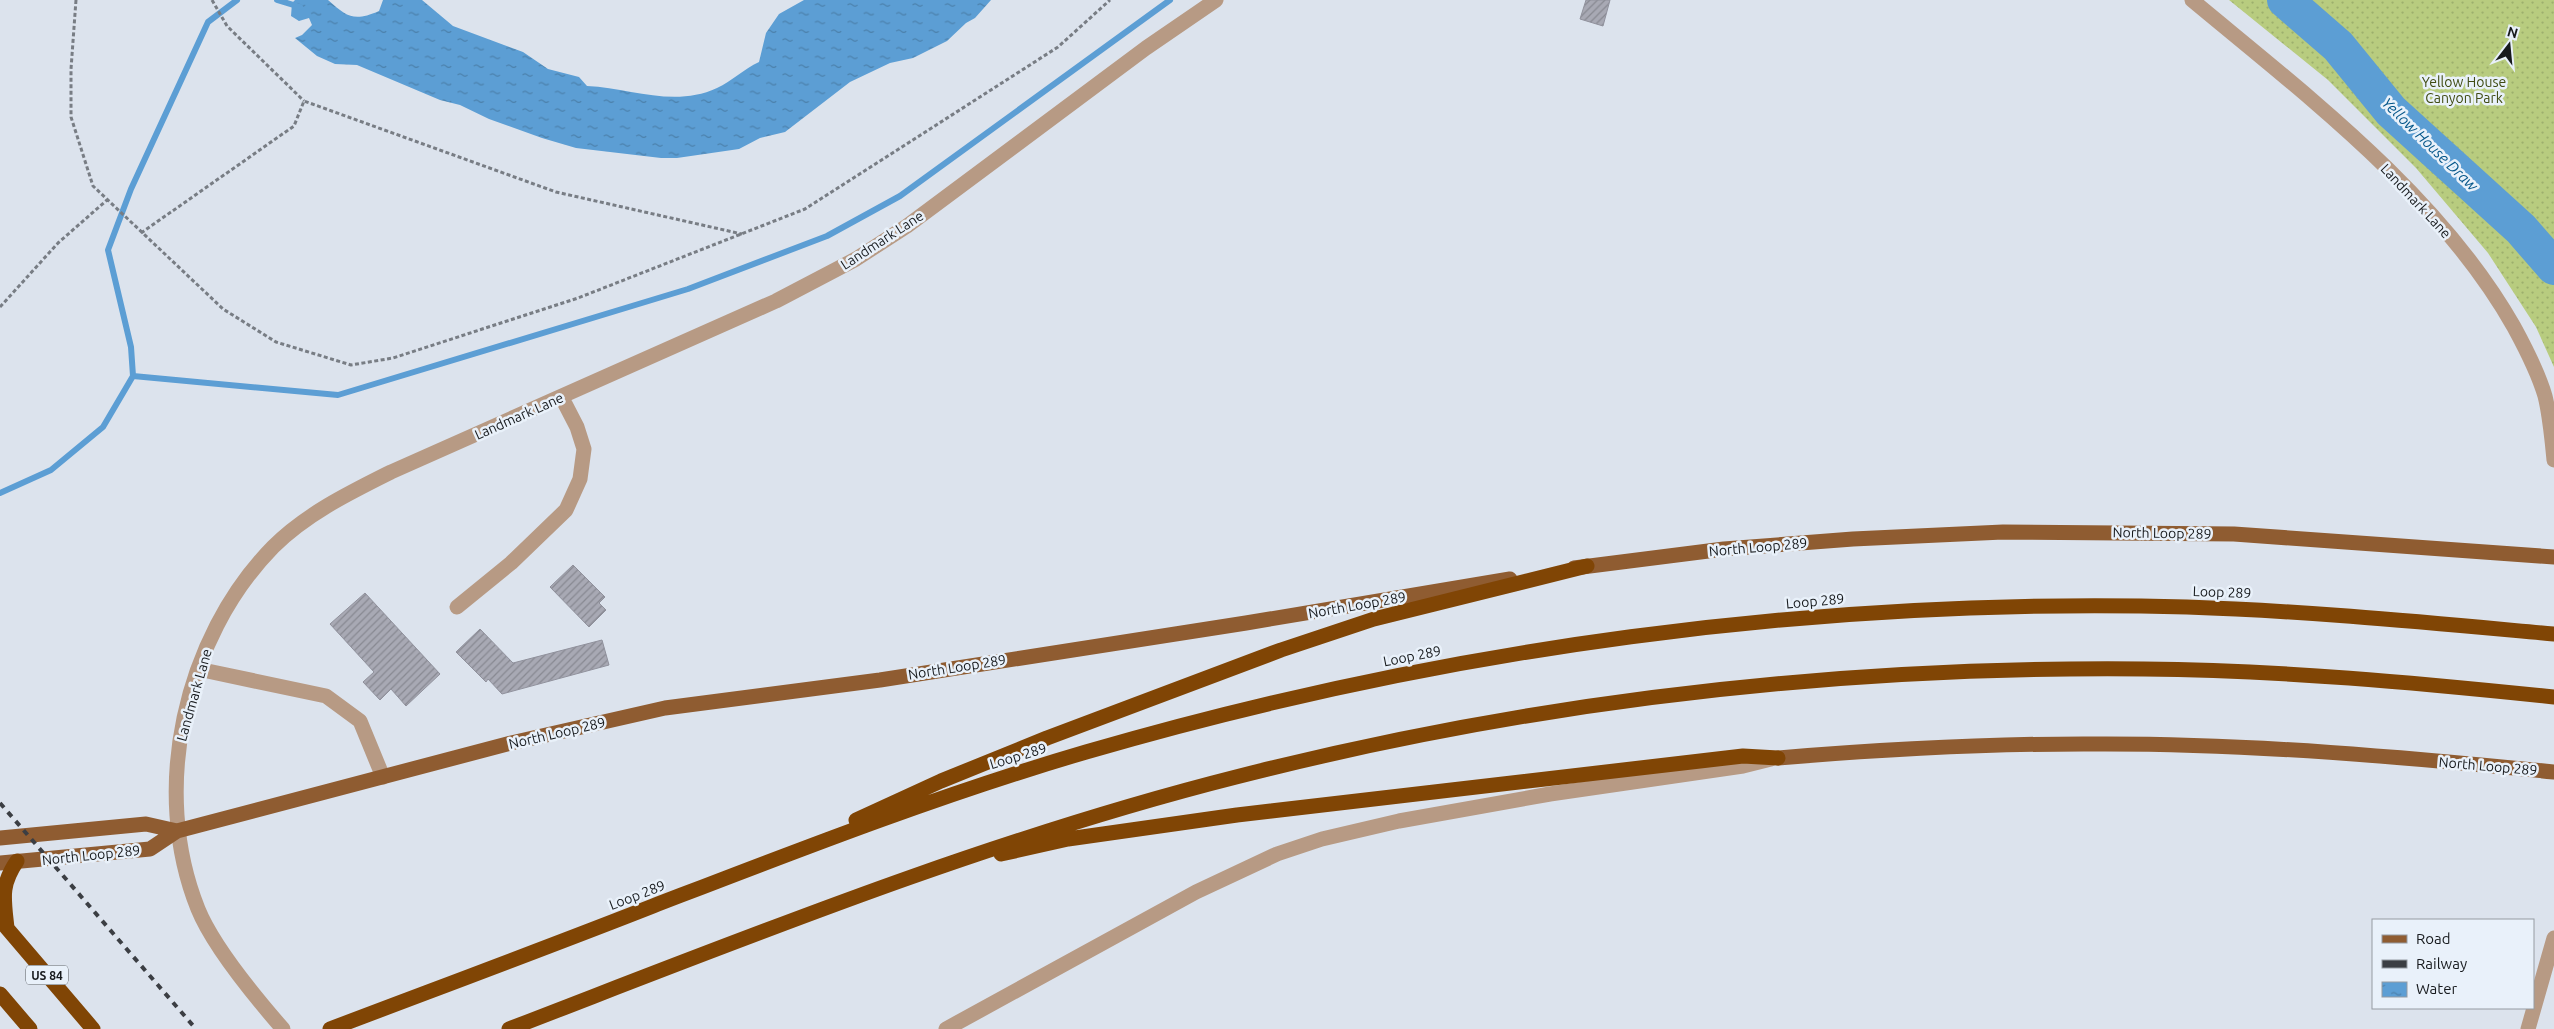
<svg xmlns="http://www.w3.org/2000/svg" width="2554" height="1029" font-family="Ubuntu,sans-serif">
<defs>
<pattern id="grass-dots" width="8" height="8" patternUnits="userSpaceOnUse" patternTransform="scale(1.25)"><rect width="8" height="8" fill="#b8cc7f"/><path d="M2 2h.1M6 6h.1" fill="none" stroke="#9daf6d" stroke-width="1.8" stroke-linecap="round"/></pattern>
<pattern id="water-ripples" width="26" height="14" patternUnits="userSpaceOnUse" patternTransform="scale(1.25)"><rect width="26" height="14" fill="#5c9ed4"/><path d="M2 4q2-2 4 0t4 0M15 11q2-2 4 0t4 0" fill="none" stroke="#4b80ab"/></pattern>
<pattern id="building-hatch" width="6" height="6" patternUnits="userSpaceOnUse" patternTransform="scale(1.25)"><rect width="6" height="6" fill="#a8a9b4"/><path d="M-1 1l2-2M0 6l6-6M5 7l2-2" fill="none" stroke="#888992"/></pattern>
</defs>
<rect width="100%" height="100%" fill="#dce3ed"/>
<path fill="url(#grass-dots)" d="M2229 0H2554V367L2536 327 2488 253 2416 168 2328 80Z"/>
<path fill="url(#water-ripples)" d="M295 0H328C347 17 354 22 379 11L383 0H422L453 26 523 52 548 69 579 77 587 86C631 88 674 108 717 88 732 81 744 69 759 62L766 33 779 14 804 0H991L975 18 966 23 947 41 913 58 890 63 850 82 785 132 760 138 739 149 677 158H661L576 148 542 138 489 119 460 105 440 100 357 65 335 64 317 56 295 38 302 35 312 25 309 18 299 21 291 16 292 3Z"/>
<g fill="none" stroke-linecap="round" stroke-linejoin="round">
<path stroke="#5c9ed4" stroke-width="6" d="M277 0 300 7
M133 376 338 395 688 289 827 236 900 196 1170 0
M0 493 51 470 103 427 133 376 131 347 108 250 131 189 208 22 237 0"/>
<path stroke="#5c9ed4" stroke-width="36" d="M2285 0 2338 46 2391 111 2521 229 2554 267"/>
</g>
<path fill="url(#building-hatch)" stroke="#90919c" d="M1586 0H1610L1603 26 1580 19Z
M573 565 605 597 599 603 606 610 589 627 550 587Z
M365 593 440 674 406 706 391 689 380 700 363 682 374 672 330 624Z
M480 629 513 663 602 640 609 665 502 694 488 679 486 682 456 652Z"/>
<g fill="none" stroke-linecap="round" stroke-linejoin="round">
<path stroke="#787d84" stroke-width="3" stroke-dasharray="4 2.5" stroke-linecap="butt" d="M76 0 71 69V117L93 186 223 309 276 342 351 365 393 358 578 298 805 209 1058 47 1110 0
M212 0 227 26 304 101
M141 233 294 126 304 101 556 192 742 234
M0 307 58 243 107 200"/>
<path stroke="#b79a84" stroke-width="15" d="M2192 0C2306 95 2440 196 2514 327 2526 349 2538 372 2545 396 2550 416 2552 439 2554 460
M457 607 511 563 566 510 580 479 584 449 577 427 562 398
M198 669 326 696 360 721 383 777
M283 1029C256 998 213 946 198 909 150 790 184 638 273 547 306 514 349 493 391 472L776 301 856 259 907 226 1146 48 1216 0
M946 1029 1196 892 1277 854 1322 839 1399 821 1550 794 1743 766 1771 759
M2528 1029 2554 938"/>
<path stroke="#8f5c31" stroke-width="15" d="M1574 568 1724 549 1853 539 2003 532 2234 534 2554 557
M1778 758C1887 749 1996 743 2106 744 2255 744 2405 757 2554 772
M0 838 146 824 177 831
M0 863 150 849 177 831 511 743 665 708 880 680 1246 623 1510 579"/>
<path stroke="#804505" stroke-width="15" d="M856 820 941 781 1047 738 1281 650 1374 619 1587 566
M1001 854 1068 839 1237 815 1743 756 1778 758
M0 920 93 1029
M7 928C4 899 0 886 17 861
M0 994 30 1029
M330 1029C438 988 546 948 653 906 796 851 939 795 1086 752 1443 648 1815 597 2187 607 2310 611 2432 623 2554 634
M509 1029C748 937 987 840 1236 777 1533 701 1838 666 2144 669 2281 670 2418 683 2554 697"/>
<path stroke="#3b3e43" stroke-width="4" stroke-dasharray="6 6" stroke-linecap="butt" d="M0 803 196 1029"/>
</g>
<g text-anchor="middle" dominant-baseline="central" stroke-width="5" stroke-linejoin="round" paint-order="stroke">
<rect fill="#e9f1fa" stroke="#565a5f" stroke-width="1" x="26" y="965.5" width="42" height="19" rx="4"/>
<g font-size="12" font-weight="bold" fill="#171a1d">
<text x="47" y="975">US 84</text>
</g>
<g font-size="14" fill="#404c13" stroke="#e9f1fa">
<text x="2464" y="82">Yellow House<tspan x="2464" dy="16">Canyon Park</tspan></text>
</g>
<g font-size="14" fill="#171a1d" stroke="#e9f1fa">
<text transform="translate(2416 201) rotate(47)">Landmark Lane</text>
<text transform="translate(882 240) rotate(-33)">Landmark Lane</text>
<text transform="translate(519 416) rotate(-24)">Landmark Lane</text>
<text transform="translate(2162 533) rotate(1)">North Loop 289</text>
<text transform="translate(1758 547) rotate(-5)">North Loop 289</text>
<text transform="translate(2222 592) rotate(2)">Loop 289</text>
<text transform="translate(1815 601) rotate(-5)">Loop 289</text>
<text transform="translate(1357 605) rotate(-10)">North Loop 289</text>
<text transform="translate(1412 656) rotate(-11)">Loop 289</text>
<text transform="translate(957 667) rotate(-9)">North Loop 289</text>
<text transform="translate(194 695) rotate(-74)">Landmark Lane</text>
<text transform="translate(557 733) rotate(-13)">North Loop 289</text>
<text transform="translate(1018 756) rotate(-17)">Loop 289</text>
<text transform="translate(2488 766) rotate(5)">North Loop 289</text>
<text transform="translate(91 855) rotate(-6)">North Loop 289</text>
<text transform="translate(637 895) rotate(-21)">Loop 289</text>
</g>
<g font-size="15" font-style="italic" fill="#06578a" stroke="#e9f1fa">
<text transform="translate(2430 144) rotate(44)">Yellow House Draw</text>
</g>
</g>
<rect x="2372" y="919" width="162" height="90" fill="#e9f1fa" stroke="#959ba2"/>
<rect x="2382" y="935" width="25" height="8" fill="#8f5c31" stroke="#959ba2"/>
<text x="2416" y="944" font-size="15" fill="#171a1d">Road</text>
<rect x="2382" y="960" width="25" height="8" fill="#3b3e43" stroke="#959ba2"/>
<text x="2416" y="969" font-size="15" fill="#171a1d">Railway</text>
<rect x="2382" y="982" width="25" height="15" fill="url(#water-ripples)" stroke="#959ba2"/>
<text x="2416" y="994" font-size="15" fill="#171a1d">Water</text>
<g transform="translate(2509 45) rotate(16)" stroke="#e9f1fa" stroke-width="4" paint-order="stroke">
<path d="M0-4L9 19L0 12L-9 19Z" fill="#171a1d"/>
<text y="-8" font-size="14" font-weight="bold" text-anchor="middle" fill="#171a1d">N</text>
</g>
</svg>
